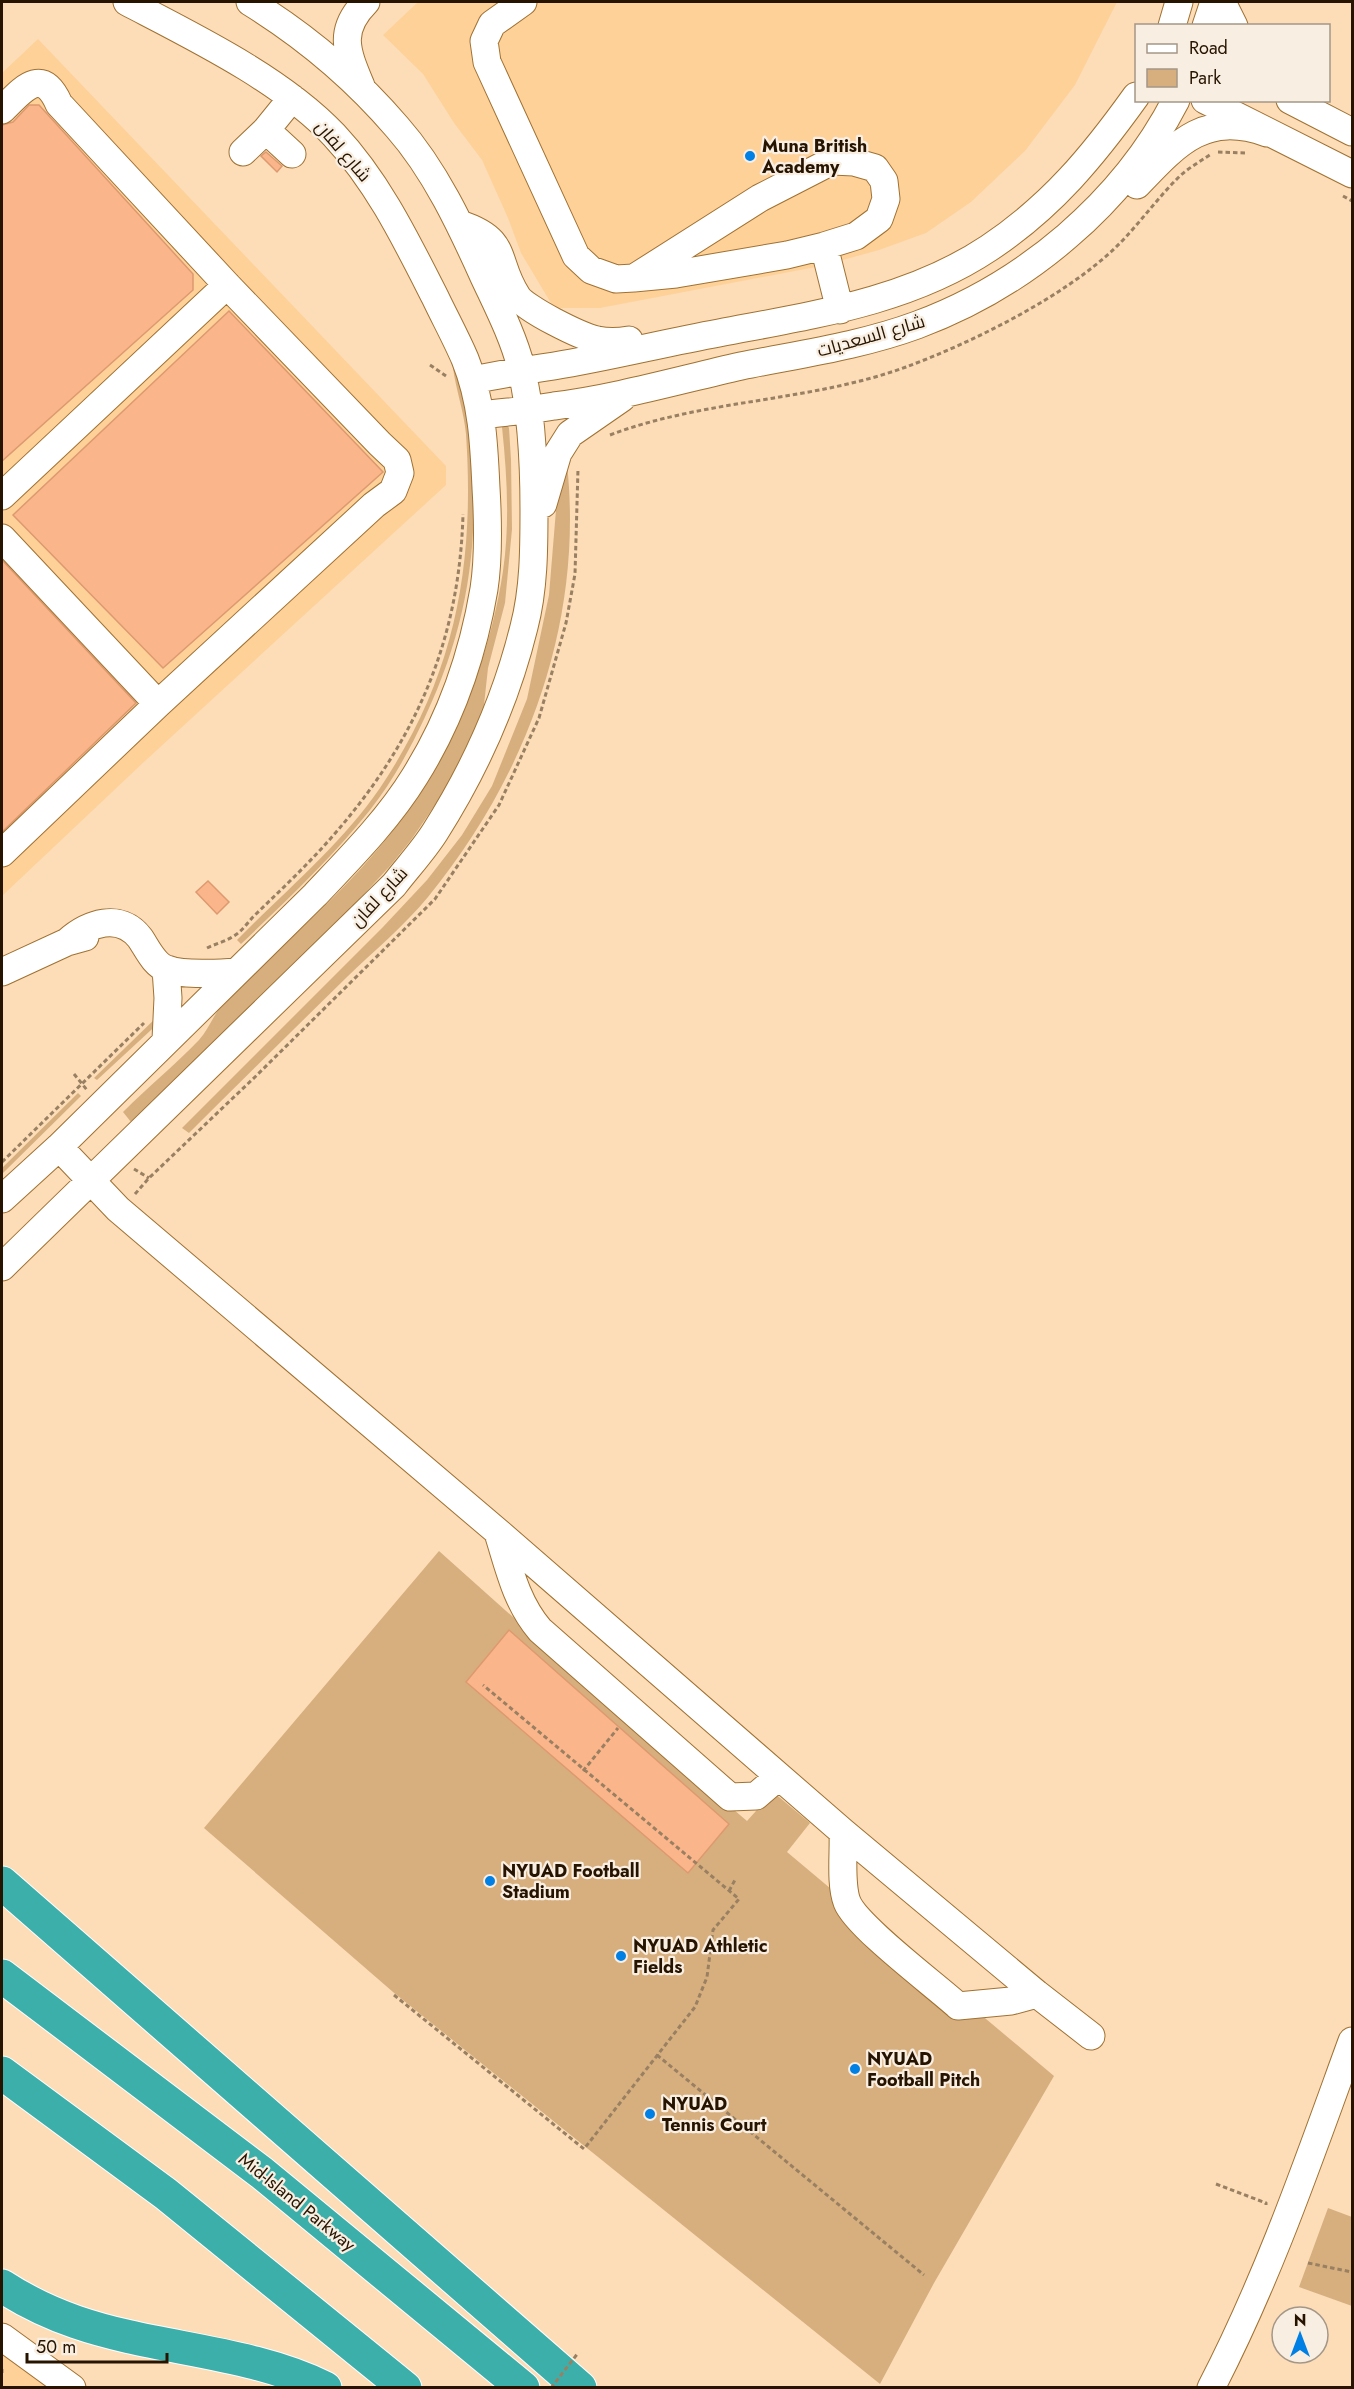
<svg xmlns="http://www.w3.org/2000/svg" width="1354" height="2389" font-family="Jost,Cairo,sans-serif">
<rect width="100%" height="100%" fill="#fcddb7"/>
<path fill="#fed199" d="M418 2H1117L1075 85 1025 151 971 202 926 233 879 250 821 266 600 308H554L521 253 508 218 482 160 454 123 423 74 383 35Z
M38 39 446 466V485L145 761 2 896V73Z
M2 2329 81 2387H2Z"/>
<path fill="#d7af7e" d="M457 367C484 493 481 598 425 717 410 749 393 781 370 810 331 859 286 901 241 944L237 940C285 891 341 845 380 788 455 676 475 567 466 434 464 412 456 390 453 368Z
M505 421 509 428 511 460 512 529 505 603 488 668 483 714 448 786 411 840 390 866 337 923 131 1122 123 1112C148 1087 175 1065 199 1040 209 1029 214 1013 224 1003 281 945 346 892 395 828 451 753 489 664 503 571 510 523 507 475 502 427Z
M567 464C584 622 527 776 428 897 404 926 374 951 347 977 294 1029 241 1081 189 1133L182 1128 383 927 427 880 462 835 492 786 527 699 549 595 556 510Z
M160 1014 164 1018 97 1080 94 1078Z
M78 1093 81 1096 2 1174V1168Z
M439 1551 626 1718 747 1821 773 1792 810 1823 787 1852 1054 2076 934 2283 880 2384 393 1992 204 1828Z
M1328 2208 1352 2217V2306L1299 2287Z"/>
<path fill="#fbb58b" stroke="#dd996f" stroke-width="1.5" d="M29 105H39L193 274V290L2 461V125L13 122Z
M266 152 282 166 277 172 261 156Z
M229 311 383 472 163 668 13 515Z
M2 560 136 703 2 832Z
M208 881 229 902 217 914 196 892Z
M509 1630 729 1824 688 1873 466 1682Z"/>
<g fill="none" stroke-linecap="round" stroke-linejoin="round">
<g stroke="#a07131" stroke-width="29">
<path id="minor" d="M523 2 492 24 484 41 487 62 576 256 591 270 616 279 634 278 676 274 787 255 824 246 856 236 879 219 886 199 884 181 875 168 854 162 832 161 760 198 634 278
M1222 2 1234 26
M1172 26 1179 2
M1206 26 1214 2
M361 86C347 52 337 31 366 2
M1205 100 1352 174
M1290 100 1352 132
M2 110C20 93 41 63 59 104L227 285 380 444 397 460 400 473 393 491 374 505 158 704 2 853
M266 130 292 154
M243 152 266 130 292 98
M1137 185C1177 143 1205 111 1267 133
M460 224C510 240 494 261 517 296 525 309 580 336 597 340 607 342 618 342 629 340
M824 246 840 310
M474 380C500 374 527 370 554 366 609 357 664 343 719 333 812 315 908 302 989 248 1052 206 1093 156 1136 96
M482 415C506 412 530 410 554 406 617 398 679 380 741 366 800 354 860 346 917 325 1025 285 1123 203 1176 100
M2 496 227 285
M543 504 558 453 570 434 622 398
M2 538 158 704
M67 942C88 923 120 912 140 938 147 948 154 965 167 969 184 976 217 973 236 972
M166 969 168 998 166 1040
M2 972 67 942 85 937
M59 1147 118 1209 498 1532 843 1832 1037 1994 1091 2036
M2 1199 59 1147 315 895C350 858 388 820 415 776 450 720 473 654 484 589 489 556 488 521 486 488 484 443 482 401 465 359 456 338 445 318 435 297 406 240 378 182 334 135 281 79 194 37 127 2
M2 1267 394 885C407 868 423 851 435 832 475 769 506 700 524 627 534 589 534 548 534 510 534 463 532 413 521 367 513 336 498 307 484 277 461 226 435 170 397 127 355 78 305 36 250 2
M498 1533C509 1568 516 1602 540 1630L730 1797 756 1796 778 1777
M843 1832C844 1852 840 1884 847 1902 856 1926 935 1985 958 2006L1011 2001 1037 1994
M2 2337 72 2388
M1211 2388C1269 2276 1309 2159 1352 2041"/>
</g>
<g stroke="#fff" stroke-width="35">
<path id="highway" d="M2 1883 580 2388
M2 1976 262 2173 523 2388
M2 2073 166 2194 405 2388
M2 2286C25 2301 50 2313 76 2322 157 2350 247 2350 325 2388"/>
</g>
<path stroke="#998062" stroke-width="3" stroke-dasharray="4.5 3" stroke-linecap="butt" d="M1218 152 1248 153
M1343 196 1352 201
M430 365 446 376
M610 435C705 399 810 402 906 367 973 342 1062 298 1114 249 1138 226 1157 198 1181 175 1190 167 1201 161 1211 154
M207 948C215 944 224 942 232 937 240 933 246 925 252 918 265 905 278 893 291 880 397 776 459 665 463 514
M74 1074 87 1090
M2 1162 144 1023
M134 1169 149 1178
M135 1194 149 1178 256 1076 435 899 499 805 539 718 566 623 575 574 578 469
M583 1771 618 1728
M729 1891 736 1878
M394 1995 584 2149 695 2007 707 1977 713 1930 739 1899 483 1685
M657 2055 924 2275
M1216 2184 1266 2203V2205
M1308 2263 1352 2272
M2 2369V2373"/>
<use href="#minor" stroke="#fff" stroke-width="27"/>
<use href="#highway" stroke="#3cafab" stroke-width="33"/>
<path stroke="#998062" stroke-width="3" stroke-dasharray="4.5 3" stroke-linecap="butt" d="M551 2388 578 2353"/>
</g>
<g fill="#007fe5" stroke="#f8eee1" stroke-width="2">
<circle cx="750" cy="156" r="6"/>
<circle cx="490" cy="1881" r="6"/>
<circle cx="621" cy="1956" r="6"/>
<circle cx="855" cy="2069" r="6"/>
<circle cx="650" cy="2114" r="6"/>
</g>
<g text-anchor="middle" dominant-baseline="central" stroke-width="4.5" stroke-linejoin="round" paint-order="stroke">
<g font-size="18" font-weight="bold" fill="#261400" stroke="#f8eee1" text-anchor="start">
<text x="762" y="146">Muna British<tspan x="762" dy="21">Academy</tspan></text>
<text x="502" y="1871">NYUAD Football<tspan x="502" dy="21">Stadium</tspan></text>
<text x="633" y="1946">NYUAD Athletic<tspan x="633" dy="21">Fields</tspan></text>
<text x="867" y="2059">NYUAD<tspan x="867" dy="21">Football Pitch</tspan></text>
<text x="662" y="2104">NYUAD<tspan x="662" dy="21">Tennis Court</tspan></text>
</g>
<g font-size="18" fill="#261400" stroke="#f8eee1">
<text transform="translate(343 151) rotate(49)">شارع لفان</text>
<text transform="translate(871 336) rotate(-16)">شارع السعديات</text>
<text transform="translate(379 897) rotate(-47)">شارع لفان</text>
<text transform="translate(297 2202) rotate(39)">Mid-Island Parkway</text>
</g>
</g>
<rect width="1354" height="2389" fill="none" stroke="#261400" stroke-width="6"/>
<rect x="1135" y="24" width="195" height="78" fill="#f8eee1" stroke="#a49787" stroke-width="1.5"/>
<rect x="1147" y="44" width="30" height="9" fill="#ffffff" stroke="#a49787" stroke-width="1.5"/>
<text x="1189" y="54" font-size="18" fill="#261400">Road</text>
<rect x="1147" y="69" width="30" height="18" fill="#d7af7e" stroke="#a49787" stroke-width="1.5"/>
<text x="1189" y="84" font-size="18" fill="#261400">Park</text>
<g transform="translate(1300 2335)"><circle r="28" fill="#f8eee1" stroke="#a49787" stroke-width="1.5"/>
<path d="M0-4.5L10 22L0 15L-10 22Z" fill="#007fe5"/>
<text y="-9" font-size="16" font-weight="bold" text-anchor="middle" fill="#261400">N</text>
</g>
<path d="M27 2353v9h140v-9" fill="none" stroke="#261400" stroke-width="3"/>
<text x="36" y="2353" font-size="18" fill="#261400" stroke="#f8eee1" stroke-width="4.5" paint-order="stroke">50 m</text>
</svg>
